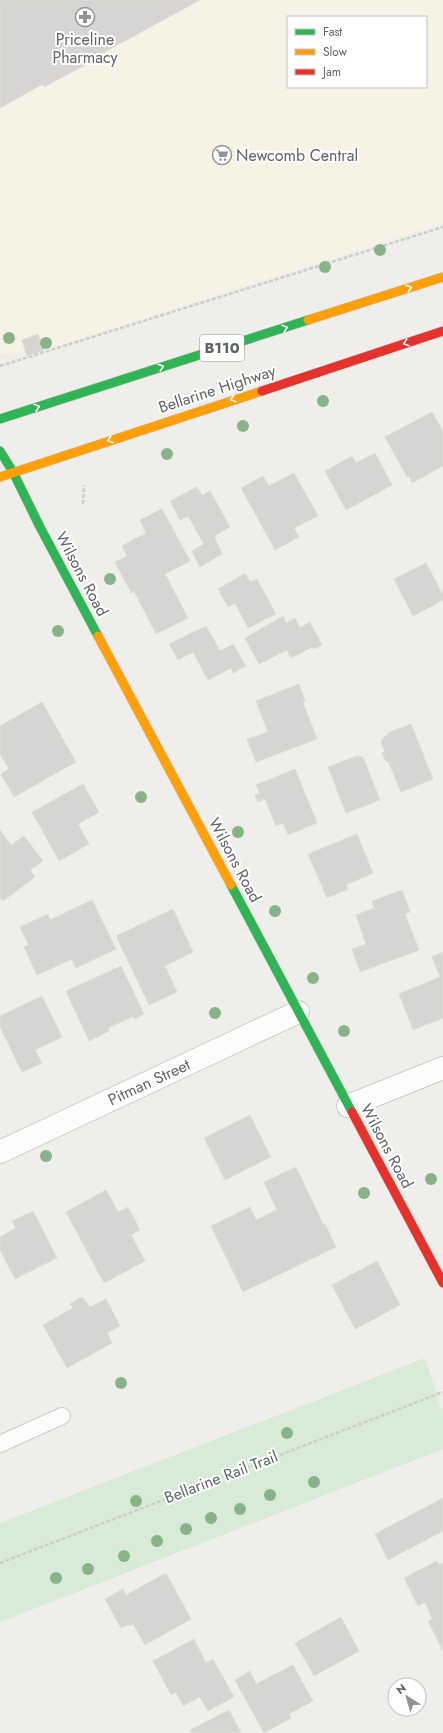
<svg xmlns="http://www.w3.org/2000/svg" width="443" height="1733" font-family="Jost,sans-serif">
<rect width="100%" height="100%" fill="#efeeea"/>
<path fill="#f7f3e4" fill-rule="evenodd" d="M0 0H443V223L38 352 0 354ZM288 17H426V87H288Z"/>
<path fill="#d8ebd6" d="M425 1358 443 1414V1449L0 1622V1523Z"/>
<path fill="#d6d5d3" stroke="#deddd9" d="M0 0H200L99 55 100 57 44 87 43 84 0 108Z
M38 334 44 350 27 356 22 340Z
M432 412 443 431V466L412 483 409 476 407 477 385 437Z
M375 453 392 485 346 510 325 471 352 456 356 463Z
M294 473 318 516 294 528 299 537 275 550 241 488 263 476 269 486Z
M197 487 202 495 210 491 230 527 214 536 222 554 200 567 192 551 204 544 188 516 180 520 170 501Z
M162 509 190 561 165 574 188 618 156 634 134 591 131 593 115 562 127 556 122 546 146 533 140 520Z
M426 563 443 595V600L413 616 394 579Z
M244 574 246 575 250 582 257 579 276 614 248 628 235 603 228 607 218 589Z
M283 616 286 623 295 618 300 628 310 622 322 645 314 649 312 647 291 658 287 650 259 664 245 638Z
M206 626 220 651 233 644 246 666 233 673 231 668 208 680 193 652 178 660 169 644Z
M299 684 305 701 303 702 317 739 256 762 247 739 268 732 256 701Z
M42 702 76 762 14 797 1 774 9 769 0 754V726Z
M411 724 433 779 401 792 388 761 386 762 382 753 385 752 381 742 384 737 388 735V733Z
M357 756 363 757 380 800 346 813 328 767Z
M295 769 317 823 288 835 283 823 276 826 265 799 258 802 255 795 260 793 256 785Z
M83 784 99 812 78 824 89 844 59 861 32 812Z
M0 830 11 845 24 836 43 861 30 870 35 877 3 901 0 898Z
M357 834 373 873 346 885 348 889 327 898 308 854Z
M402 890 410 912 405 914 419 950 360 972 352 949 366 944 356 915 374 908 372 901Z
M92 900 116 949 76 968 72 959 37 975 24 947 29 945 20 927 48 914 50 920Z
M173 909 193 952 165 966 177 992 149 1005 116 936Z
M443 952V1018L413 1030 399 994 440 977 432 957Z
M121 966 144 1014 135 1019 134 1016 108 1028 109 1031 89 1041 66 991Z
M42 996 62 1037 35 1050 42 1063 22 1072 0 1027V1016Z
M250 1115 271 1157 225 1180 204 1138Z
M296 1167 323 1224H325L336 1247 243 1292 211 1226 250 1207 256 1220 277 1210 264 1182Z
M106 1190 118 1212 128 1207 140 1230 131 1235 145 1261 104 1283 66 1212Z
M33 1211 57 1258 15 1279 0 1250V1237L16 1228 12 1221Z
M377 1261 400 1305 355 1329 332 1285Z
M82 1297 90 1307 106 1299 120 1326 107 1333 112 1343 67 1368 43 1325 73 1308 70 1304Z
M443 1498V1531L388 1560 375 1534Z
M437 1561 439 1565 443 1563V1651L428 1621 432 1619 425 1602 418 1606 404 1578Z
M166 1573 191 1619 145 1645 133 1624 130 1626 129 1624 121 1628 105 1599 123 1589 126 1595Z
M341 1617 359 1651 314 1676 295 1643Z
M194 1639 206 1663 213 1659 234 1697 208 1711 200 1697 183 1706 176 1692 171 1695 153 1661Z
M293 1665 313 1701 289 1714 291 1718 264 1733 235 1680 250 1671 256 1684Z
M229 1710 241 1733H192L190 1730Z"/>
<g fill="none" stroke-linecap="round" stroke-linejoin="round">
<g stroke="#cbcccc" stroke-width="18">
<path id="lane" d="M0 1444 62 1416"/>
</g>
<g stroke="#cbcccc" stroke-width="24">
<path id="street" d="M348 1106 443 1068
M0 1152 298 1012"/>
</g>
<g stroke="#cacacb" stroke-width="10">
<path id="fast" d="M0 419 308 320
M0 451 13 472 40 527 98 636
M231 885 352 1112"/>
</g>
<g stroke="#cacacb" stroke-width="10">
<path id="slow" d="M308 320 443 277
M0 477 262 391
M98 636 231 885"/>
</g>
<g stroke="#cacacb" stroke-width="10">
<path id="jam" d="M262 391 443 331
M352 1112 443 1283"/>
</g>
<path stroke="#cacfcc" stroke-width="2.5" stroke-dasharray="4 2" stroke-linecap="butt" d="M0 366 443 227
M83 504 84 485
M0 1563 443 1392"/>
<use href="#lane" stroke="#fdfcfc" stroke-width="16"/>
<use href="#street" stroke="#fdfcfc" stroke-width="22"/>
<use href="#fast" stroke="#30b455" stroke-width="9"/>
<use href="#slow" stroke="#ff9f0a" stroke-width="9"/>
<use href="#jam" stroke="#e5322d" stroke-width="9"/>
</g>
<g fill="#88b388">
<circle cx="380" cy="250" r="6"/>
<circle cx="325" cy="267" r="6"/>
<circle cx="9" cy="338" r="6"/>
<circle cx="46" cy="343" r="6"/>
<circle cx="323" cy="401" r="6"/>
<circle cx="243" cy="426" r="6"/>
<circle cx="167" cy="454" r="6"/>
<circle cx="110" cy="579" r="6"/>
<circle cx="58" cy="631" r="6"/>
<circle cx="141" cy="797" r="6"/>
<circle cx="238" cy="832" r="6"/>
<circle cx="275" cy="911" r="6"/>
<circle cx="313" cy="978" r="6"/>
<circle cx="215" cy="1013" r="6"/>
<circle cx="344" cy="1031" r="6"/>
<circle cx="46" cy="1156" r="6"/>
<circle cx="431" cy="1179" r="6"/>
<circle cx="364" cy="1193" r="6"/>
<circle cx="121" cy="1383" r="6"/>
<circle cx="287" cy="1433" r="6"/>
<circle cx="314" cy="1482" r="6"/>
<circle cx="270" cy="1495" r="6"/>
<circle cx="136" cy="1501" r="6"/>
<circle cx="240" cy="1509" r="6"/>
<circle cx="211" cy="1518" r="6"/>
<circle cx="186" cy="1529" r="6"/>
<circle cx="157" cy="1541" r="6"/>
<circle cx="124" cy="1556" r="6"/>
<circle cx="88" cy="1569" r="6"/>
<circle cx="56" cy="1578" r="6"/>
</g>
<defs><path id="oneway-chevron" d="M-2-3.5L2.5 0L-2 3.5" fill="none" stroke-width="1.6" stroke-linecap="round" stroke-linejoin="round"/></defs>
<g stroke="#fff">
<use href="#oneway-chevron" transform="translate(409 288) rotate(-18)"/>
<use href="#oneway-chevron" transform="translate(285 328) rotate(-18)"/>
<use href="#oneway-chevron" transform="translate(406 343) rotate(162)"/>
<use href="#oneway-chevron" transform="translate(161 367) rotate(-18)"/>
<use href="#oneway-chevron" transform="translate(233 399) rotate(162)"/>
<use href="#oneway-chevron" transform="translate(37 407) rotate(-18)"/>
<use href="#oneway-chevron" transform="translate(110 440) rotate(162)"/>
</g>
<defs>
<g id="pharmacy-ring" transform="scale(1)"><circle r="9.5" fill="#fff" stroke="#919496" stroke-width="1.5"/><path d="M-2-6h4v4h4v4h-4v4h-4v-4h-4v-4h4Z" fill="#919496"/></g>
<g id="supermarket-ring" transform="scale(1)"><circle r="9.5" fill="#fff" stroke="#919496" stroke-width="1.5"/><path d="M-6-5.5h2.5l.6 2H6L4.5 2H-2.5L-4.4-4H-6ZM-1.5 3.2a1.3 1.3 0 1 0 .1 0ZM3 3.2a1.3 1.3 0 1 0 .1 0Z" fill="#919496"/></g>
</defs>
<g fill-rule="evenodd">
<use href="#pharmacy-ring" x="85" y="17"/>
<use href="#supermarket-ring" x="222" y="155"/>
</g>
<g text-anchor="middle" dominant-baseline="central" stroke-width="4" stroke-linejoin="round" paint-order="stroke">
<rect fill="#fff" stroke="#8f9295" stroke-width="1" x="200" y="335" width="44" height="26" rx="3"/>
<g font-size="15" font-weight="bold" fill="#5f6368">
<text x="222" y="348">B110</text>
</g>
<g font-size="16" fill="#5f6368" stroke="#fff">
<text x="85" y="39">Priceline<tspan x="85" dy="18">Pharmacy</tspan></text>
<text x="236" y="155" text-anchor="start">Newcomb Central</text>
</g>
<g font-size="16" fill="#5f6368" stroke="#fff">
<text transform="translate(217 389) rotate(-18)">Bellarine Highway</text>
<text transform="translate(82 574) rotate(62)">Wilsons Road</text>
<text transform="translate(235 860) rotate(62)">Wilsons Road</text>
<text transform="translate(149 1082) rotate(-25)">Pitman Street</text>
<text transform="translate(387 1146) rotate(62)">Wilsons Road</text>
<text transform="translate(221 1477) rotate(-21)">Bellarine Rail Trail</text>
</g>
</g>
<rect x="287" y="16" width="140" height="72" fill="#ffffff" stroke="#bfc1c3"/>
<rect x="295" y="29" width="20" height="6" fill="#30b455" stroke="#bfc1c3"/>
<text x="323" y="36" font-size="12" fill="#5f6368">Fast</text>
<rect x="295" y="49" width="20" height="6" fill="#ff9f0a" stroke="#bfc1c3"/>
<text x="323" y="56" font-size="12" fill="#5f6368">Slow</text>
<rect x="295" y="69" width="20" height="6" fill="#e5322d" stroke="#bfc1c3"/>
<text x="323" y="76" font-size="12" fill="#5f6368">Jam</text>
<g transform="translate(407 1697) rotate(323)"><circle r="19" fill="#ffffff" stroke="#bfc1c3"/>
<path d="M0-3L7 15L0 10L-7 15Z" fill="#919496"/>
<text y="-6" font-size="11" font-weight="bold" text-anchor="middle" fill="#5f6368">N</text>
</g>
</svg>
